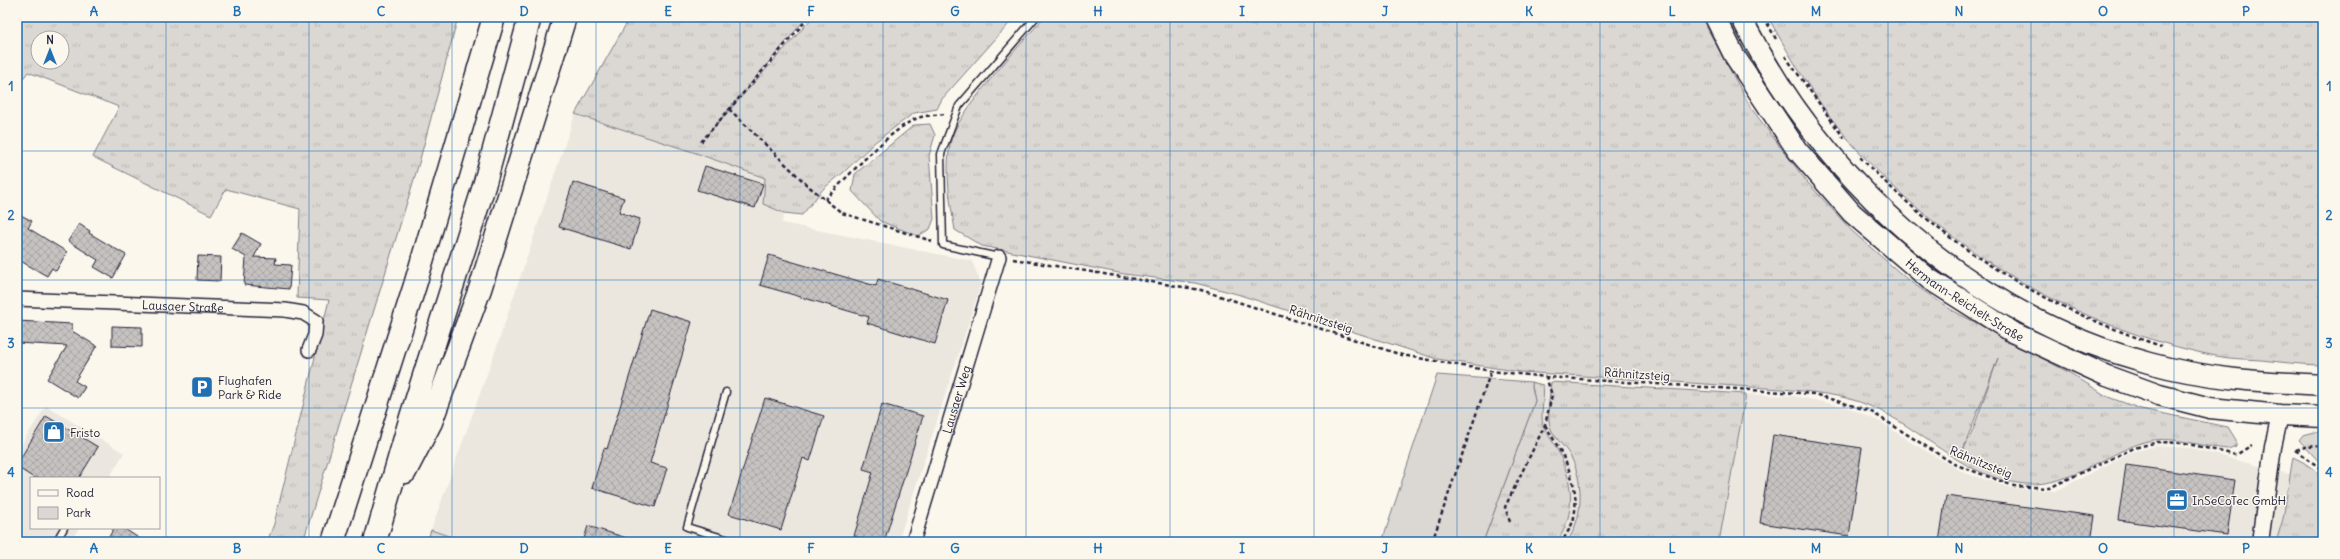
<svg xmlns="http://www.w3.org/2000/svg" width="2340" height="559" font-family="Delius,sans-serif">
<defs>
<pattern id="grass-tufts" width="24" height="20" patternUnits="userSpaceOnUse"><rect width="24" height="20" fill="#dbd8d3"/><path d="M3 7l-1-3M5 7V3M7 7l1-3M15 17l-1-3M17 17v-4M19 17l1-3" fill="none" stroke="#bcb9b6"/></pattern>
<pattern id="building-cross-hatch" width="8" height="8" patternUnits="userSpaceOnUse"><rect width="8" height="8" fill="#c6c2c0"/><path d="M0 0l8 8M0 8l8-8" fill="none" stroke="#aaa6a6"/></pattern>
</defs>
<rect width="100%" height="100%" fill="#fbf7ec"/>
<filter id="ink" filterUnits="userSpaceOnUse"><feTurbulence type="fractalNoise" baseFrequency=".025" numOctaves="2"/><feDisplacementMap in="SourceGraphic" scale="8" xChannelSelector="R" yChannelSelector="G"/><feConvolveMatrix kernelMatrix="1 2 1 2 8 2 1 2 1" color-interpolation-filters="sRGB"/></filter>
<g filter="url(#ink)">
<path fill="#ebe7df" d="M575 114 693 152 765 178 763 204 784 213 782 223 972 261 981 284 898 542H466L431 530 496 349Z
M1531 382 1555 387 1795 396 1847 407 1881 422 1912 443 1965 473 2011 488 2056 491 2129 453 2156 446 2191 448 2323 483V542H1483L1535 401Z
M46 406 124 453 109 478H31V528H79L70 542H17V451Z"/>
<path fill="url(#grass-tufts)" stroke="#7e7d87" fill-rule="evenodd" d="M17 17H458L419 163 303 542H267L274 524 329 300 297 298 300 209 226 189 211 215 93 157 119 107 28 72 17 86ZM38 38H62V62H38Z
M630 17H807L707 135 813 17H1015L942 99 937 109 914 113 875 142 844 172 824 188 802 215 784 213 763 204 765 178 693 152 575 114Z
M1044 17H1701L1751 108 1807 182 1853 232 1908 280 1950 309 2070 373 2108 397 2141 409 2228 427 2236 440V446L2228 449C2200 447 2171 434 2144 442 2100 456 2065 491 2017 483 1959 474 1922 428 1870 406 1842 394 1812 392 1782 389L1521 372 1437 359 1237 294 1195 283 1124 274 982 246 955 230C950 202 945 173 950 144 955 113 1022 44 1044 17ZM1998 358 1973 430 1961 455Z
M1768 17H2323V365C2302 365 2282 362 2261 360 2246 359 2231 359 2216 356 2077 328 1949 252 1854 146 1820 108 1793 62 1768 17Z
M930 124 935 135 929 156 934 219 930 229 918 236 880 221 852 191 855 174 914 125Z
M1531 382 1543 385C1545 397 1540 414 1543 425 1546 433 1553 441 1557 449 1573 481 1577 511 1557 542H1483L1535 401Z
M1551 382 1746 394 1719 542H1567C1583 519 1584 484 1572 459 1567 448 1556 440 1551 429 1546 416 1550 396 1551 382Z
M2323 430V466L2299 440 2303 435Z
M2293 457 2303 462 2323 476V542H2276L2283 519Z
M431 530 466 542H427Z"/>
<path fill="#dbd8d3" stroke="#7e7d87" d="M1437 375 1531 382 1535 401 1483 542H1382Z"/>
<path fill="url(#building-cross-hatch)" stroke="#22223b" d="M705 166 763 184 755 208 697 190Z
M573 182 624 198 619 212 640 219 631 249 559 227Z
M17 213 32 221 28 228 67 252 56 271 52 268 47 276 17 259Z
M79 224 90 231 89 233 126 255 113 278 94 267 98 260 68 241Z
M242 233 261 244 254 257 276 258 275 264 291 265 289 289 244 285 246 257 232 249Z
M769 255 876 286 878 279 948 300 935 344 867 323 869 317 760 285Z
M198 256 221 257 220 281 197 280Z
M650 309 692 322 650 463 667 468 655 507 592 488 604 448 607 449Z
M17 321 72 324V331L98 347H96L75 381 85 387 78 398 47 379 67 346 17 343Z
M112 326 142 327V347L112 346Z
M765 398 824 416 810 461 803 458 781 530 729 514Z
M882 404 923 416 884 542H874L854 536 873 472 863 469Z
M46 416 98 447 79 478H34L17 467V464Z
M1773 435 1862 448 1849 536 1760 523Z
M2126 465 2235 480 2227 535 2118 520Z
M1946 496 2095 516 2091 542H1939Z
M588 526 630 539 629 542H583Z
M114 528H123L145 542H106Z"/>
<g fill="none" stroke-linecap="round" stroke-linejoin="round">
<g stroke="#22223b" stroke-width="9">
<path id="service" d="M999 257 943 245 941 154 959 106 1036 17
M726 392 687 527 736 542
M56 542 64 528"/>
</g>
<g stroke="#22223b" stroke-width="16">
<g id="minor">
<path id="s1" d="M17 299 285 310 303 313 316 321 315 335 309 350"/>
<path id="s2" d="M913 542 999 257"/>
</g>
</g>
<g stroke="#22223b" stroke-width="19">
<path id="tertiary" d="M2260 542 2273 447 2280 415"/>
</g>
<g stroke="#22223b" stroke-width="23">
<g id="primary">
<path id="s3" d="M1715 17 1734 55 1797 150 1852 213 1929 279 2014 333 2107 376 2159 395 2210 408 2280 415 2323 417"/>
<path d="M1741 17C1823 180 1971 315 2149 363 2206 379 2265 382 2323 385"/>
</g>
</g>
<g stroke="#22223b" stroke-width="25">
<path id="motorway" d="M405 472 431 422 480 289 565 17
M333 542 415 285 494 17
M375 542 411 417 484 186 530 17"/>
</g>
<path stroke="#22223b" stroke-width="2.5" stroke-dasharray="4 3" stroke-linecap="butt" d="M1764 17 1777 41
M1785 56 1844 138
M729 109 807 185 842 213 932 241
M701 142 809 17
M1860 157C1948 248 2041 306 2161 346
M825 200C844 180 896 123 921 117 928 115 937 115 945 114
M1013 259 1201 290 1402 355 1491 371 1546 377 1814 394 1870 411 1954 464 2014 486 2049 488 2134 448 2158 442 2184 443 2236 455 2252 445
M1545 425C1562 453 1581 483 1574 517 1573 525 1566 534 1562 542
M2295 450 2323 470
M2296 450 2305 447 2323 446
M1510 522 1505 507 1545 425 1552 395 1546 377
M1432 542 1491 371"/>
<use href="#service" stroke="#fbf7ec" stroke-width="6"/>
<use href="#minor" stroke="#fbf7ec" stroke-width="13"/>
<use href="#tertiary" stroke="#fbf7ec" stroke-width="16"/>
<use href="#primary" stroke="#fbf7ec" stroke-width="20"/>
<use href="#motorway" stroke="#fbf7ec" stroke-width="22"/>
</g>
</g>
<path fill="none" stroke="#1f6fb2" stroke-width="1" stroke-opacity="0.55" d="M166 17V542M309 17V542M452 17V542M596 17V542M740 17V542M883 17V542M1026 17V542M1170 17V542M1314 17V542M1457 17V542M1600 17V542M1744 17V542M1888 17V542M2031 17V542M2174 17V542M17 151H2323M17 280H2323M17 408H2323"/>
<defs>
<g id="parking-square" transform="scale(1.15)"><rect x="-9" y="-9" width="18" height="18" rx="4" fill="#1f6fb2" stroke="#fbf7ec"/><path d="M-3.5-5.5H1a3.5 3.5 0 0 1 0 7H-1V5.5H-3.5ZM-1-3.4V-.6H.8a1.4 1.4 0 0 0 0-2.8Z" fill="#fff"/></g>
<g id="shop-square" transform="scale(1.15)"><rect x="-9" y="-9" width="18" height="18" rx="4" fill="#1f6fb2" stroke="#fbf7ec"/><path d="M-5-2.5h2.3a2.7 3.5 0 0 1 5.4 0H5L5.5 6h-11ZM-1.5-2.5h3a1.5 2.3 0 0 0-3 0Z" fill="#fff"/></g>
<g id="office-square" transform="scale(1.15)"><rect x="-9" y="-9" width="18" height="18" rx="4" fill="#1f6fb2" stroke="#fbf7ec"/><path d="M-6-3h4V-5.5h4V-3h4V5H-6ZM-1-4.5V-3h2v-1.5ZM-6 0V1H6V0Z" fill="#fff"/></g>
</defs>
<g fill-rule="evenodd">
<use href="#parking-square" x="202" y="387"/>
<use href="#shop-square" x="54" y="432"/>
<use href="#office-square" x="2177" y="500"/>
</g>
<g text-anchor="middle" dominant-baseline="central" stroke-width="3" stroke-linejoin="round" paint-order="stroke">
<g font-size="12" fill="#22223b" stroke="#fbf7ec">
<text stroke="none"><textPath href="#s3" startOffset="383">Hermann-Reichelt-Straße</textPath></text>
<text stroke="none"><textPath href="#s1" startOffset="166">Lausaer Straße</textPath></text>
<text transform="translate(1321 319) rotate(18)">Rähnitzsteig</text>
<text transform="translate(1637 374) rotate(4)">Rähnitzsteig</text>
<text stroke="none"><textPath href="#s2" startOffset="149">Lausaer Weg</textPath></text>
<text transform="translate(1981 462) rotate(22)">Rähnitzsteig</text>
</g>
<g font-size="12" fill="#22223b" stroke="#fbf7ec" text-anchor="start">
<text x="218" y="380">Flughafen<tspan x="218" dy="14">Park &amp; Ride</tspan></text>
<text x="70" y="432">Fristo</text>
<text x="2192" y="500">InSeCoTec GmbH</text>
</g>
</g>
<rect width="2340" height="559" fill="none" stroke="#fbf7ec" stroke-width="44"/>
<rect x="30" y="477" width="130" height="52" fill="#fbf7ec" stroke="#a4a2a5"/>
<rect x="38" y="490" width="20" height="6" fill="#fbf7ec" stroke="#a4a2a5"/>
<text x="66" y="497" font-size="12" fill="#22223b">Road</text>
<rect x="38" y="507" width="20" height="12" fill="#dbd8d3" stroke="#a4a2a5"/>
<text x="66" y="517" font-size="12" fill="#22223b">Park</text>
<g transform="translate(50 50)"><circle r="19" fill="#fbf7ec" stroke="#a4a2a5"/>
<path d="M0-3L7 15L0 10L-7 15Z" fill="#1f6fb2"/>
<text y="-6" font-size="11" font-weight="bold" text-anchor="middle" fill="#22223b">N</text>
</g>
<rect x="22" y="22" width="2296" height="515" fill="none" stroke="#1f6fb2" stroke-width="1.5"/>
<g font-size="13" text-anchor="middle" font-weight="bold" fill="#1f6fb2">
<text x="94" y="16">A</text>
<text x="237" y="16">B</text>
<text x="381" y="16">C</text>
<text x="524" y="16">D</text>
<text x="668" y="16">E</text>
<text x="811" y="16">F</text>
<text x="955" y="16">G</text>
<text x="1098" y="16">H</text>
<text x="1242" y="16">I</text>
<text x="1385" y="16">J</text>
<text x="1529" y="16">K</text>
<text x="1672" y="16">L</text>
<text x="1816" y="16">M</text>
<text x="1959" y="16">N</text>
<text x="2103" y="16">O</text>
<text x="2246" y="16">P</text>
<text x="11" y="91">1</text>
<text x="2329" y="91">1</text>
<text x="11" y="220">2</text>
<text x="2329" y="220">2</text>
<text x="11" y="348">3</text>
<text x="2329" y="348">3</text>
<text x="11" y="477">4</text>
<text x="2329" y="477">4</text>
<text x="94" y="553">A</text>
<text x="237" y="553">B</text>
<text x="381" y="553">C</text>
<text x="524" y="553">D</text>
<text x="668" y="553">E</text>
<text x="811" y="553">F</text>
<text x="955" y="553">G</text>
<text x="1098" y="553">H</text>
<text x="1242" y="553">I</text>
<text x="1385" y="553">J</text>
<text x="1529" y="553">K</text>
<text x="1672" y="553">L</text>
<text x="1816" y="553">M</text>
<text x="1959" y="553">N</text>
<text x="2103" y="553">O</text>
<text x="2246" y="553">P</text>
</g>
</svg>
